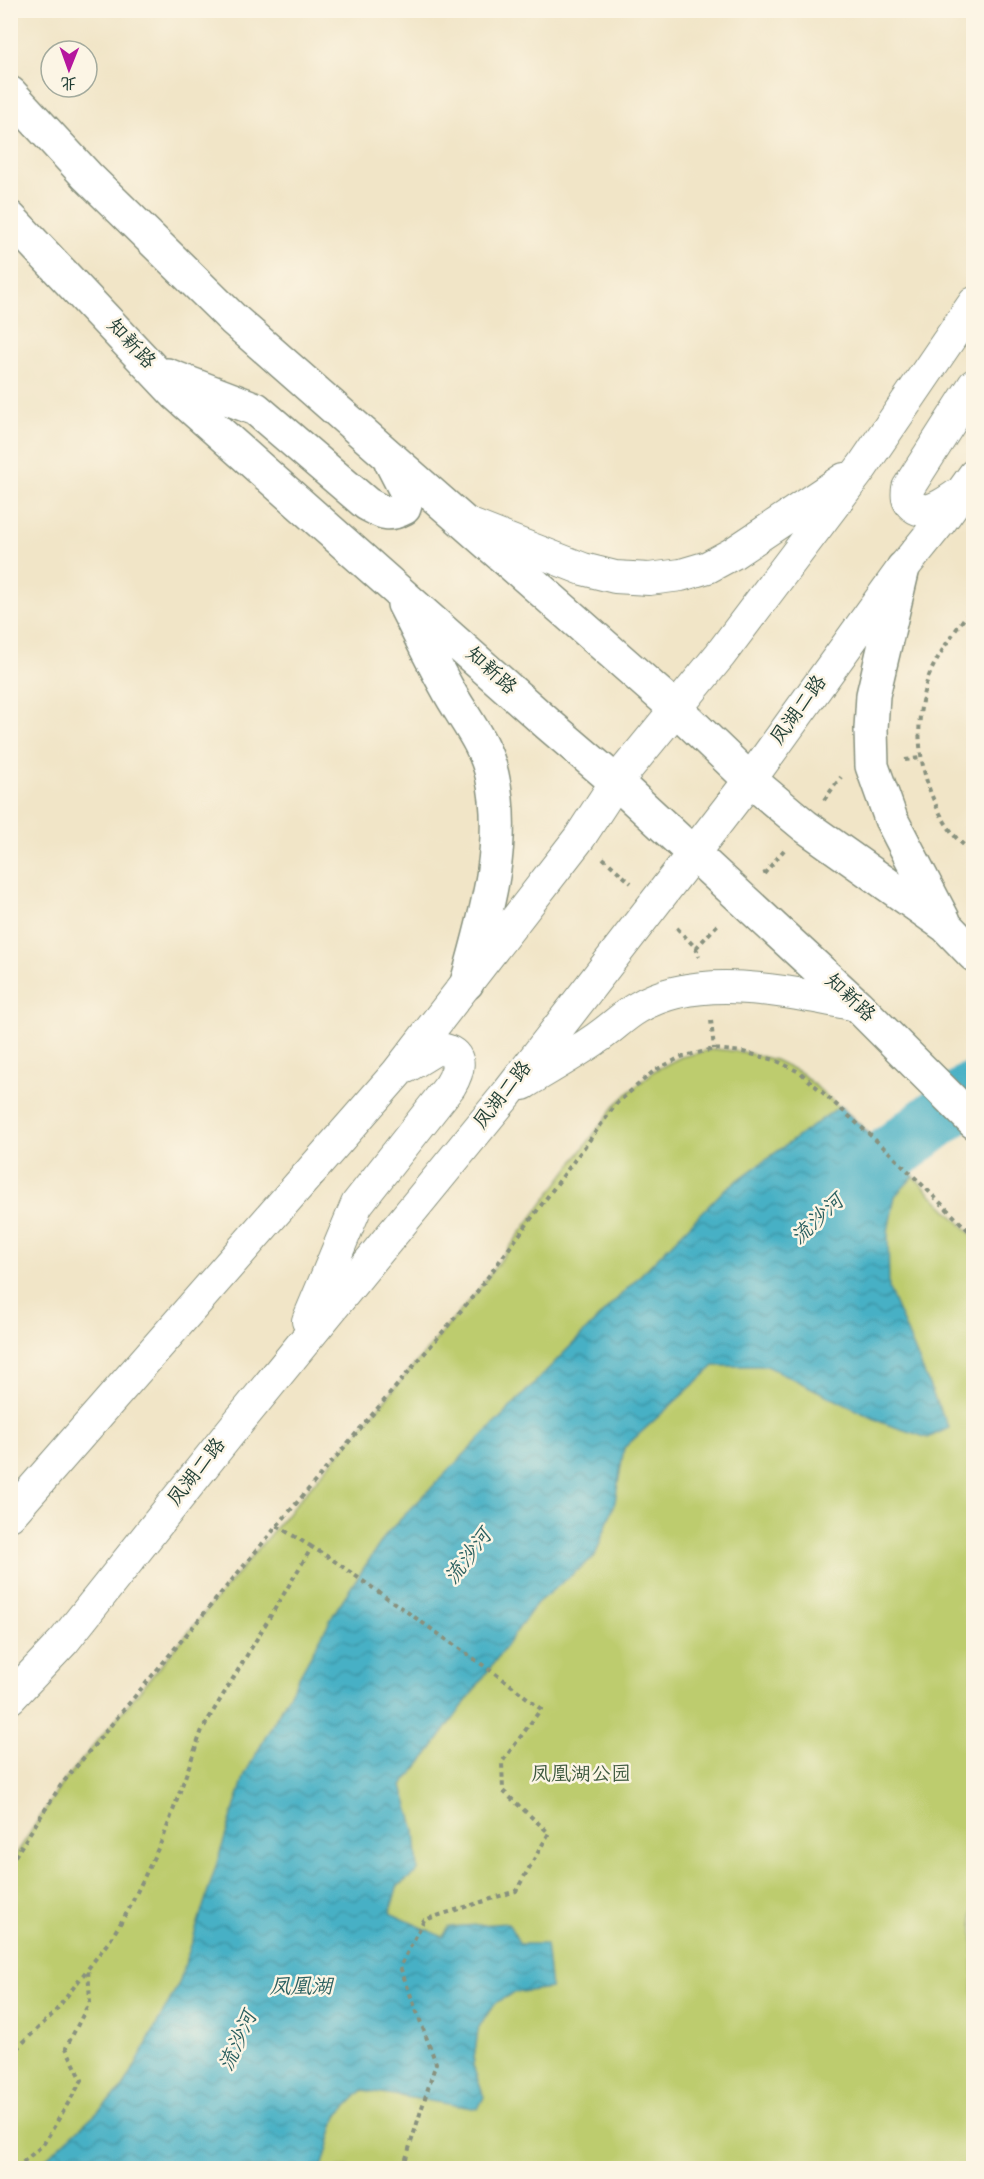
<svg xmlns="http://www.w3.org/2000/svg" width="984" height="2179" font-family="Dekko,'LXGW WenKai TC',sans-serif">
<defs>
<pattern id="water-waves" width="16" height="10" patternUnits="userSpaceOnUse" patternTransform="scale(1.5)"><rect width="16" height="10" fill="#47b0c5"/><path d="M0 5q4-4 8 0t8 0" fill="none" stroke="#3b90a1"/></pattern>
</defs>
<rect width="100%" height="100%" fill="#fcf5e5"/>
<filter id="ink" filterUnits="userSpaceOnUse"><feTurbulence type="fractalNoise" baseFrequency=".0167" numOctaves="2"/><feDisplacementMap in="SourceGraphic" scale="12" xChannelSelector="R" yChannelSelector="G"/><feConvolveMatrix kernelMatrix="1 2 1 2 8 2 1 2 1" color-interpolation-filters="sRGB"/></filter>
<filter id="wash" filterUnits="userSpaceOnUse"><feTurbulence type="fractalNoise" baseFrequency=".008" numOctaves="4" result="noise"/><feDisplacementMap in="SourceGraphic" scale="24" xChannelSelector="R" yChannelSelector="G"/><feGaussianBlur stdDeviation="1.35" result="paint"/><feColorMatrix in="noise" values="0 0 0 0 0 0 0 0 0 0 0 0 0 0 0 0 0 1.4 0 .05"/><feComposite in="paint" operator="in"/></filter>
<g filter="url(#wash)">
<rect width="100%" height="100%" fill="#f1e5c7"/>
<path fill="#bdcc6e" stroke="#6e8451" stroke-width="1.5" d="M714 1049 743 1052 775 1060 801 1073 891 1154 973 1236V2168H11L10 1864 61 1785 277 1526 476 1293 617 1103 654 1071 681 1057Z"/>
<path fill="url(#water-waves)" stroke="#33767c" stroke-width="1.5" d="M840 1106 914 1176 895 1196 888 1232 889 1289 935 1399 949 1428 928 1438 883 1423 767 1366H714L624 1448 615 1502 595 1556 537 1603 428 1754 402 1786 415 1830 418 1871 397 1887 390 1913 443 1937 449 1927 508 1923 520 1944H546L551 1988 513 1993 497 2002 479 2025 473 2066 484 2097 478 2109 363 2090 337 2116 322 2168H36L123 2088 179 1983 245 1774 336 1610 387 1533 724 1190Z"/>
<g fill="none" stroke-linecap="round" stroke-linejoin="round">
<path stroke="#47b0c5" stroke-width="58" d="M832 1208 891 1154 974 1090"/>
</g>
</g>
<g filter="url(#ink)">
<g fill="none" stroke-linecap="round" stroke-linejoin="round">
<g stroke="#88917e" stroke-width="34">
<path id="minor" d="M959 494C946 502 928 518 913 506 907 501 907 496 908 488L974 385
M468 524 583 569 615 577 649 579 681 575 708 567 732 554 844 479
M523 1084C547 1069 573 1055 597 1038 611 1029 623 1016 637 1008 700 970 791 993 857 1005
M308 1321 357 1204 450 1086C462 1066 462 1052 437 1048L406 1067
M10 1515 397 1073 580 837 616 782 720 655 862 467 974 303
M10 1698 64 1641 232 1430 507 1094 750 780 903 568 941 521 974 475"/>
</g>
<g stroke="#88917e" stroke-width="36">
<path id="major" d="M10 93 87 176 233 319 675 708 750 780 805 826 946 926 974 955
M10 218 176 394 548 724 616 782 857 1005 974 1122
M167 375 256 409 367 504C382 512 387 517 404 508L408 495 391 462
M903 568 873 695 871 729 872 766 891 819 944 921
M404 604C418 631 431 659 446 686 461 715 485 742 492 775 508 845 485 917 467 983"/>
</g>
<path stroke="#88917e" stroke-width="4" stroke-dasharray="4.5 4.5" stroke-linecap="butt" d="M974 605C958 627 939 651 929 676 910 726 920 788 951 831 957 840 966 847 974 854
M905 760 920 758
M824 800 841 777
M603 858 631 883
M764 874 784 850
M677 928 696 948 699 957
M696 948 720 922
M711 1020 714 1049
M277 1526 312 1547
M10 1864 61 1785 277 1526 476 1293 617 1103 654 1071 681 1057 714 1049 743 1052 775 1060 801 1073 891 1154 974 1236
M10 2055 54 2013 110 1940 128 1911 164 1836 202 1730 312 1547 333 1560 507 1682 541 1709 502 1762 503 1791 549 1833 516 1891 424 1920 400 1967 436 2063 403 2168
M16 2168 43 2145 82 2080 66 2048 90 2001 88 1968"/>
<use href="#minor" stroke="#fff" stroke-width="32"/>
<use href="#major" stroke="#fff" stroke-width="33"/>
</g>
</g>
<g text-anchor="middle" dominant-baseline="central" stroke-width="5" stroke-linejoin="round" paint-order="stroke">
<g font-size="20" fill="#1f3d34" stroke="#fcf5e5">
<text transform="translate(130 345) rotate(47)">知新路</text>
<text transform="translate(490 672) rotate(42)">知新路</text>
<text transform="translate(800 711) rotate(-54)">凤湖二路</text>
<text transform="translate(849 999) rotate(43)">知新路</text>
<text transform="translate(504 1096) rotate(-52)">凤湖二路</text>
<text transform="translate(198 1473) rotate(-52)">凤湖二路</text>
</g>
<g font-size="20" fill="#3f5a40" stroke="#fcf5e5">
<text x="581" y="1776">凤凰湖公园</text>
</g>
<g font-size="21" font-style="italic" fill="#2b6060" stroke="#fcf5e5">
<text transform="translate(819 1221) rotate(-43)">流沙河</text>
<text transform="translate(470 1558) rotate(-53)">流沙河</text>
<text x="301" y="1989">凤凰湖</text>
<text transform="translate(240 2042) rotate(-66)">流沙河</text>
</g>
</g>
<rect width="984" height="2179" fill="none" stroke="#fcf5e5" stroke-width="36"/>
<g transform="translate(69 69) rotate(181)"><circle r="28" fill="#fcf5e5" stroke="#a4ab9e" stroke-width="1.5"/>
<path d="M0-4.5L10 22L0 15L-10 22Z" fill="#b5179e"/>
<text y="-9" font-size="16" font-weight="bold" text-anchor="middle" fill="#1f3d34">北</text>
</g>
</svg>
